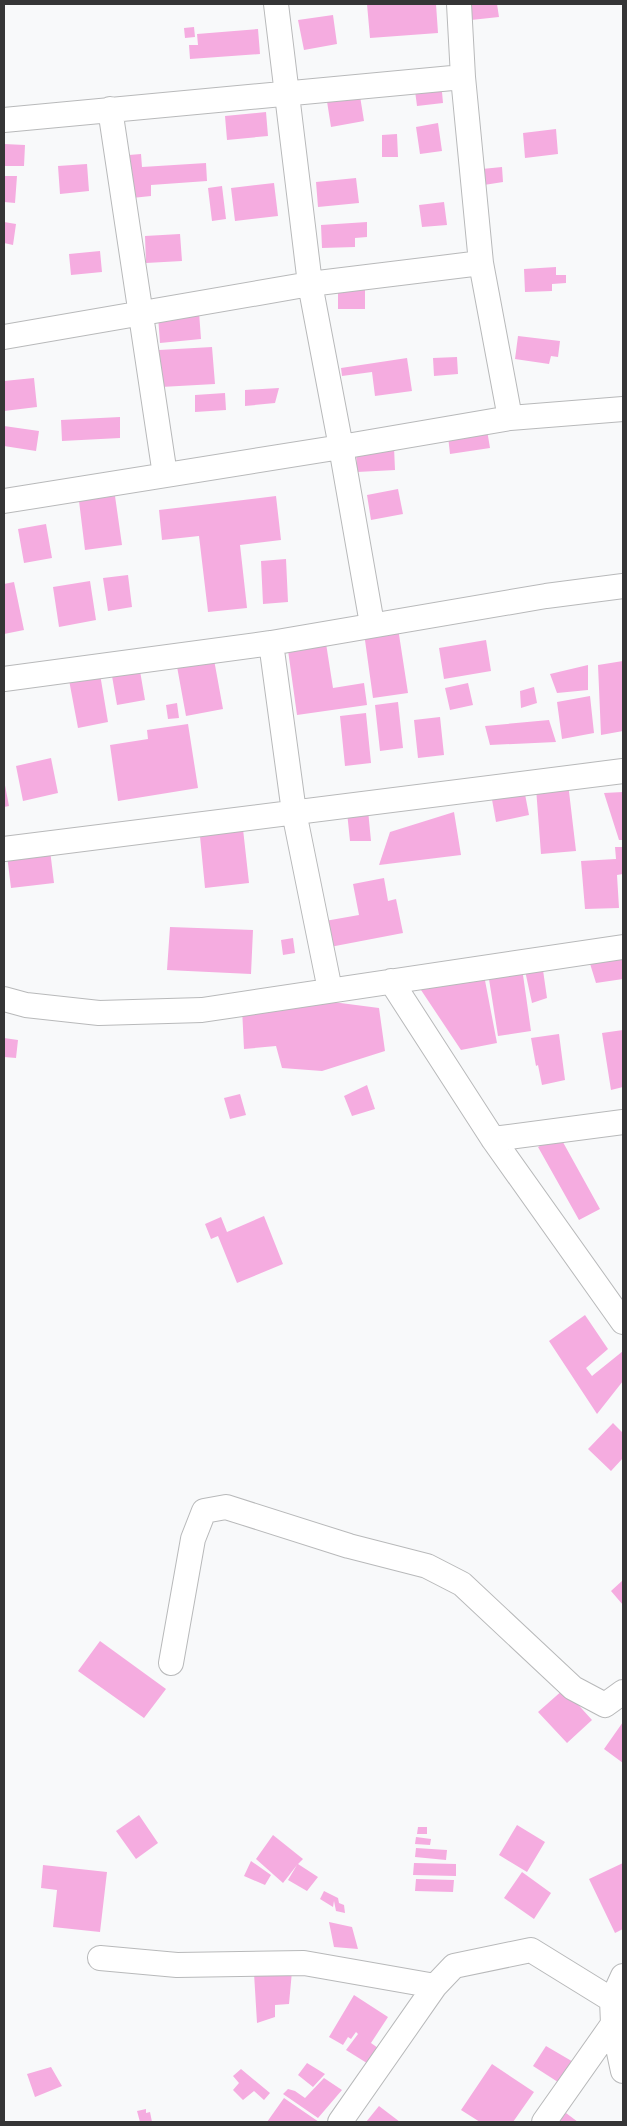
<svg xmlns="http://www.w3.org/2000/svg" width="627" height="2126" font-family="'Libre Baskerville',serif">
<rect width="100%" height="100%" fill="#f8f9fa"/>
<path fill="#f5ace0" d="M367 4H436L438 33 370 38Z
M470 4H497L499 17 471 20Z
M333 15 337 44 304 50 298 20Z
M194 27 195 37 185 38 184 28Z
M258 29 260 54 190 59 189 45H198L197 34Z
M441 81 443 103 417 106 414 83Z
M359 90 364 121 331 127 326 95Z
M266 112 268 136 227 140 225 116Z
M438 123 442 151 420 154 416 127Z
M556 129 558 154 525 158 523 133Z
M397 134 398 157H382V135Z
M4 144 25 145 24 166H4Z
M141 154 142 167 206 163 207 181 151 185V196L132 198 129 155Z
M87 164 89 191 60 194 58 166Z
M502 167 503 182 484 185 482 169Z
M4 176H17L15 203 4 202Z
M356 178 359 203 318 207 316 182Z
M274 183 278 216 235 221 231 188Z
M222 186 226 219 212 221 208 188Z
M444 202 447 225 422 227 419 205Z
M4 222 16 224 13 245 4 243Z
M367 222V237L355 238V247L322 248 321 225Z
M180 234 182 261 146 263 145 236Z
M100 251 102 272 71 275 69 254Z
M556 267V275H566V283L552 284V291L525 292 524 269Z
M338 285H365V309H338Z
M199 312 201 339 160 343 158 316Z
M518 336 560 341 558 357 551 356 549 364 515 359Z
M212 347 215 384 161 387 159 350Z
M457 357 458 374 434 376 433 358Z
M407 358 412 391 375 396 372 372 342 376 341 368Z
M34 378 37 407 4 411V381Z
M279 388 275 403 245 406V390Z
M225 393 226 410 195 412V395Z
M120 417V438L62 441 61 420Z
M4 426 39 431 36 451 4 446Z
M487 430 490 448 450 454 448 436Z
M394 447 395 470 357 472 356 450Z
M398 489 403 514 371 520 367 495Z
M115 496 122 545 85 550 79 501Z
M276 496 281 540 240 545 247 608 208 612 199 536 162 540 159 510Z
M46 524 52 558 24 563 18 529Z
M286 559 288 602 263 604 261 561Z
M128 575 132 607 108 611 103 578Z
M90 581 96 620 59 627 53 587Z
M14 582 24 630 4 634V584Z
M398 628 408 693 373 698 364 633Z
M325 637 333 688 364 683 367 705 297 715 287 643Z
M486 640 491 671 444 679 439 648Z
M213 654 223 709 186 716 176 661Z
M623 661V731L601 735 598 665Z
M588 665V690L557 693 550 674Z
M140 671 145 700 117 705 112 676Z
M100 674 108 722 78 728 69 680Z
M468 683 473 705 450 710 445 688Z
M534 687 537 703 521 708 520 691Z
M590 696 594 733 562 739 557 702Z
M398 702 403 748 380 751 375 705Z
M177 703 179 718 168 719 166 705Z
M366 713 371 763 345 766 340 716Z
M440 717 444 755 418 758 414 720Z
M549 720 556 742 490 745 485 726Z
M188 724 198 788 118 801 110 745 148 739 147 730Z
M51 758 58 793 23 801 16 766Z
M4 780 9 806 4 807Z
M568 783 576 851 541 854 536 788Z
M524 789 529 815 496 822 491 794Z
M623 792V840H619L604 793Z
M368 810 371 841H350L347 812Z
M454 812 461 855 379 865 390 832Z
M242 820 249 883 205 888 199 826Z
M615 847H623V874L617 875 619 908 585 909 581 861 616 859Z
M50 850 54 883 11 888 7 855Z
M384 878 388 901 396 899 403 933 330 947 325 921 359 915 353 884Z
M170 927 253 930 251 974 167 970Z
M293 938 295 953 283 955 281 940Z
M623 951V979L596 983 587 954Z
M542 963 547 998 532 1003 524 966Z
M522 968 531 1031 498 1036 488 973Z
M483 970 497 1043 461 1050 417 984Z
M325 1001 379 1008 385 1051 322 1071 282 1068 276 1046 244 1049 242 1008Z
M623 1030V1087L611 1090 602 1033Z
M559 1034 565 1080 542 1085 538 1065 536 1066 531 1038Z
M4 1038 18 1040 16 1058 4 1057Z
M367 1085 375 1109 352 1116 344 1096Z
M240 1094 246 1115 230 1119 224 1098Z
M559 1135 600 1209 579 1220 538 1147Z
M264 1216 283 1264 237 1283 218 1236 211 1239 205 1224 221 1217 227 1232Z
M585 1315 608 1349 586 1368 592 1376 623 1351V1381L597 1414 549 1341Z
M613 1423 623 1433V1458L611 1471 588 1449Z
M623 1580V1605L611 1591Z
M100 1641 166 1689 144 1718 78 1671Z
M564 1689 592 1720 567 1743 538 1712Z
M623 1722V1763L604 1749Z
M139 1815 158 1843 136 1859 116 1831Z
M517 1825 545 1842 527 1872 499 1855Z
M418 1827H427V1834H417Z
M273 1835 303 1859 298 1864 318 1877 307 1891 288 1880 297 1865 283 1883 256 1859Z
M416 1837 431 1839 430 1845 415 1844Z
M416 1848 447 1850 446 1860 415 1857Z
M251 1861 271 1875 265 1885 244 1876Z
M414 1863 456 1864V1876L413 1875Z
M623 1863V1929L615 1933 589 1879Z
M43 1865 107 1872 100 1932 53 1927 57 1890 41 1888Z
M522 1872 551 1893 534 1919 504 1898Z
M416 1879 454 1880 453 1892 415 1891Z
M324 1891 338 1898 339 1903 344 1905 345 1913 336 1911 334 1901 333 1907 320 1899Z
M329 1922 352 1927 358 1949 334 1947Z
M292 1971 289 2004 275 2005V2017L257 2023 254 1973Z
M354 1995 388 2017 371 2043 378 2048 370 2065 346 2050 358 2034 356 2032 351 2039 348 2037 343 2045 329 2037Z
M546 2046 575 2063 561 2084 533 2066Z
M307 2063 325 2074 313 2087 298 2075Z
M492 2064 534 2092 513 2122H480L461 2110Z
M51 2067 62 2086 35 2097 27 2074Z
M241 2069 270 2093 264 2100 254 2091 243 2100 233 2090 239 2083 233 2076Z
M324 2078 342 2090 318 2118 283 2094 288 2089 295 2091 305 2098Z
M284 2098 319 2122H267Z
M379 2106 400 2122H366Z
M146 2109V2113L150 2112 152 2122H140L137 2111Z
M566 2113 578 2122H559Z"/>
<g fill="none" stroke-linecap="round" stroke-linejoin="round">
<g stroke="#b8b9ba" stroke-width="26">
<path id="street" d="M459 4 463 77 481 263 510 418
M110 109 165 475
M4 120 463 77
M481 263 310 284 341 447 510 418 623 409
M4 337 310 284 276 4
M4 501 341 447 372 624
M271 643 294 812 330 990
M4 679 271 643 546 596 623 586
M4 849 623 771
M391 981 493 1139 623 1322
M4 999 26 1005 99 1013 202 1010 623 947
M493 1139 623 1122
M171 1663 193 1539 204 1511 226 1507 349 1546 427 1566 462 1584 573 1688 605 1705 623 1692
M100 1958 177 1965 304 1963 435 1986
M623 1976 612 2000 613 2024 623 2071
M340 2122 435 1986 454 1966 531 1950 612 2000
M544 2122 613 2024"/>
</g>
<use href="#street" stroke="#fff" stroke-width="24"/>
</g>
<rect width="627" height="2126" fill="none" stroke="#353536" stroke-width="10"/>
</svg>
